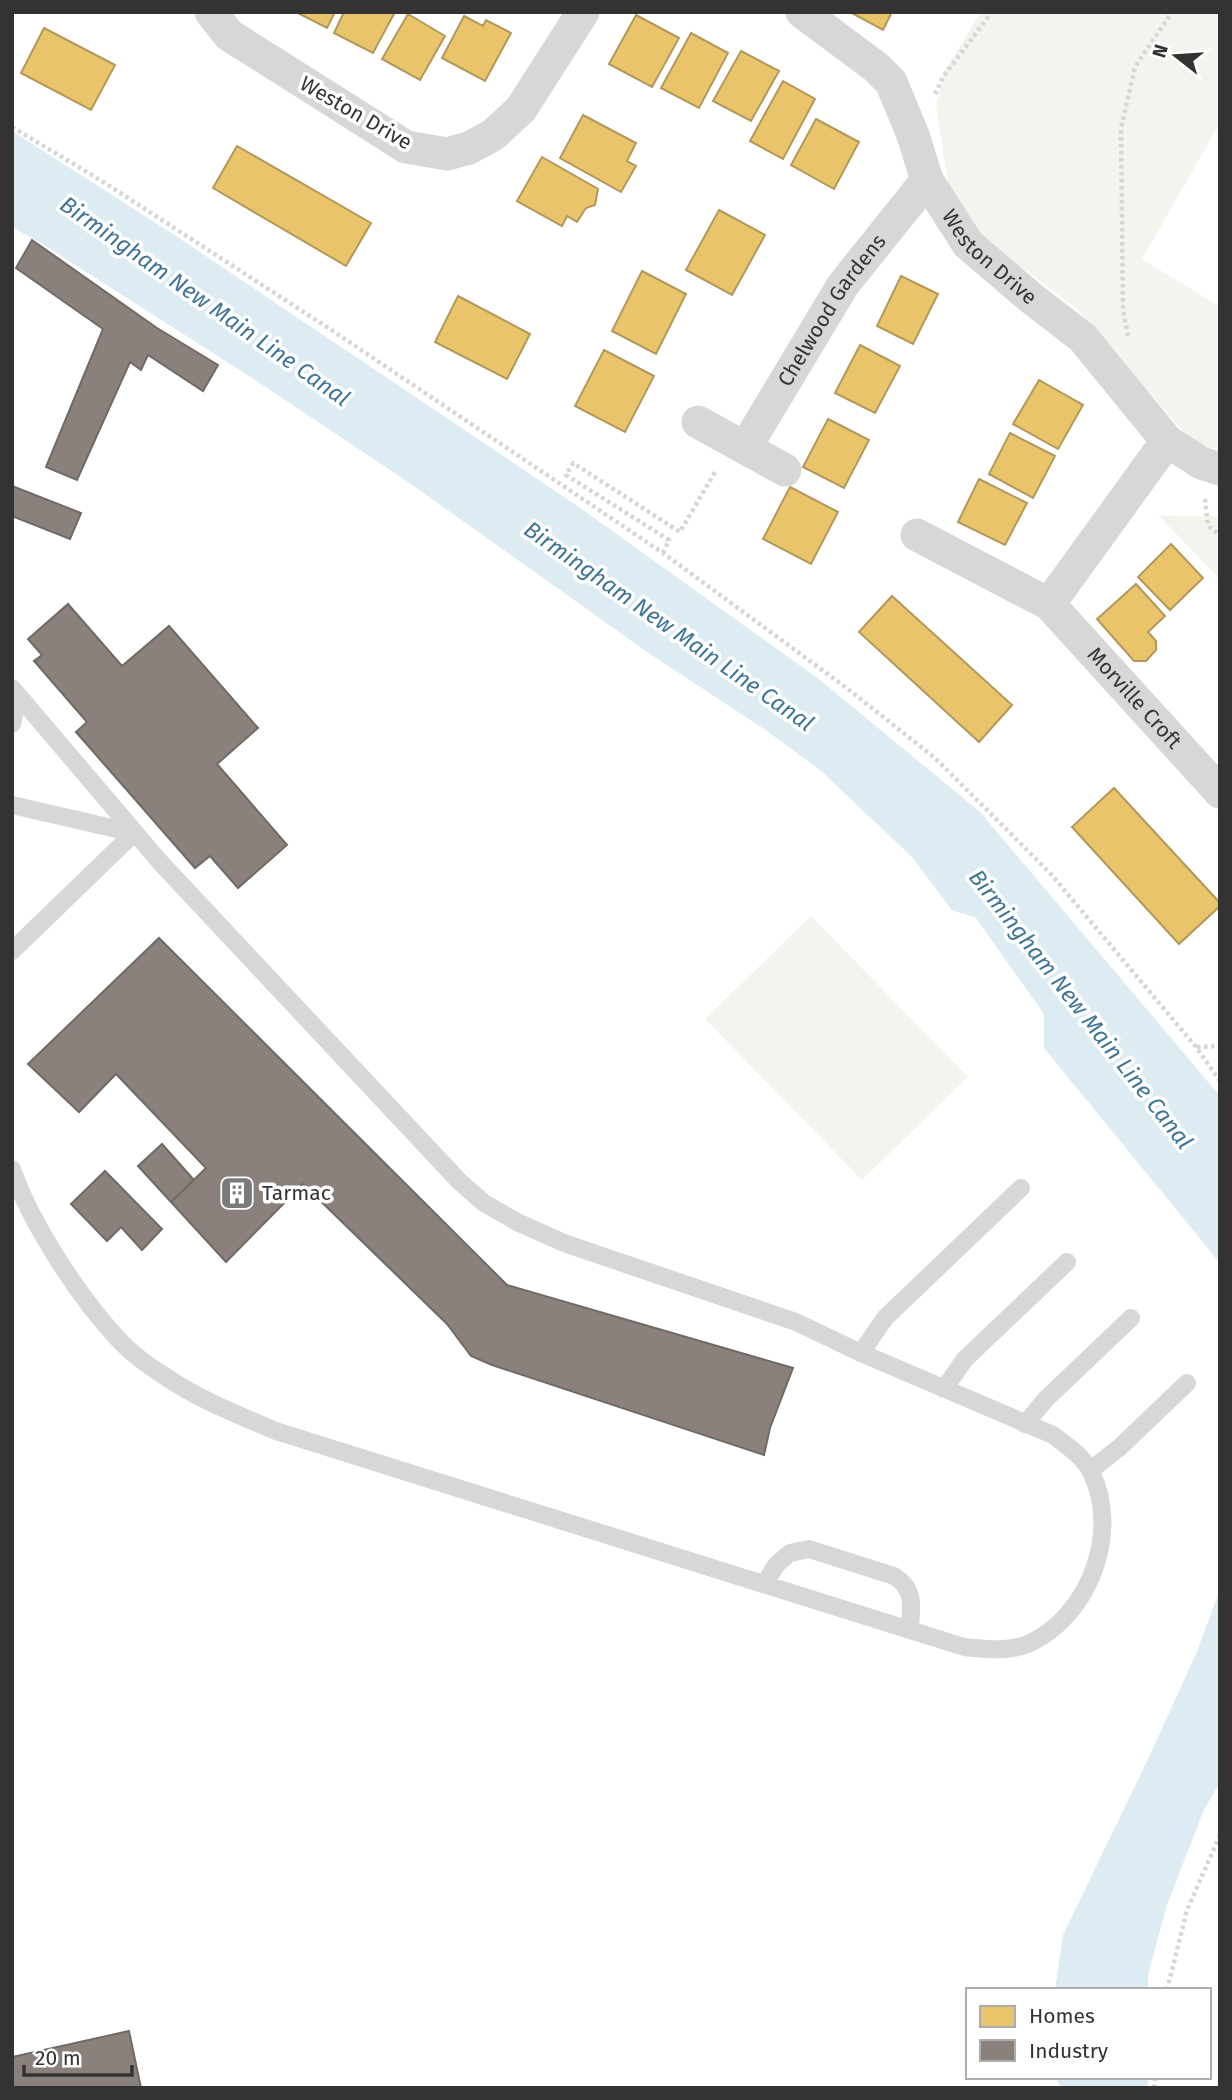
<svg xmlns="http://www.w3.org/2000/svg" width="1232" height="2100" font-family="'Fira Sans',sans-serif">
<rect width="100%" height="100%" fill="#fff"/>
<path fill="#f1f5ed" d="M981 12H1220V123L1142 259 1220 307V449L1195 445 1077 309 979 235 950 197 936 105 944 72Z
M1158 515 1220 517V579Z
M811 916 968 1077 862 1180 705 1019Z"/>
<path fill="#ddebf3" d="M12 131 173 234 579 507 820 680 980 812 1220 1096V1263L1044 1048V1014L976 918 952 910 912 857 820 770 767 731 647 652 411 484 252 378 41 243 12 227Z
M1220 1589V1782L1203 1812 1167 1905 1148 1975V1990H1055L1063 1935 1148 1759 1196 1654Z
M1056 2077H1148V2088H1061Z"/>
<path fill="#e9c46a" stroke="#b2985a" stroke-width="2" d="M296 12H335L327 28Z
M344 12H395L373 53 334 33Z
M850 12H892L883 30Z
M408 14 445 36 420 80 382 59Z
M636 15 679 38 652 87 609 64Z
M464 16 483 26 486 20 511 33 485 81 442 58Z
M44 28 115 65 91 110 21 73Z
M691 33 728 53 699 108 661 88Z
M741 51 779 71 751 121 713 101Z
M783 81 815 99 783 159 750 141Z
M583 115 636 143 627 161 636 166 621 192 560 158Z
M816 119 859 142 834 189 791 165Z
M237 146 371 223 346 266 213 188Z
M542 157 598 189 595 205 586 208 577 222 567 216 562 226 517 201Z
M719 210 765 235 732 295 686 270Z
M642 271 686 294 656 354 612 331Z
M901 276 938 294 913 344 877 326Z
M458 296 530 334 507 379 435 342Z
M860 345 900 366 875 413 835 393Z
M604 350 654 376 625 432 575 406Z
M1039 380 1083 405 1058 449 1013 424Z
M828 419 869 440 844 488 803 467Z
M1010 433 1055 456 1033 498 989 474Z
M979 479 1027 503 1005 545 958 522Z
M790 487 838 512 811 564 763 539Z
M1171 544 1203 578 1170 610 1138 577Z
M1136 584 1165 616 1148 632 1156 641V650L1146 661H1134L1097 619Z
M892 596 1012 705 979 742 859 632Z
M1114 788 1220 903V906L1179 944 1072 827Z"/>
<path fill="#8a817c" stroke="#706a66" stroke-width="2" d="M32 240 157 328 218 365 203 391 148 355 141 370 130 362 77 480 46 467 103 329 16 268Z
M12 486 81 513 70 539 12 516Z
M68 604 122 666 169 626 258 728 217 764 287 845 238 888 210 856 195 868 76 732 87 722 34 661 42 655 28 639Z
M159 938 507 1285 793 1368 770 1428 764 1455 492 1365 471 1356 447 1324 303 1184 226 1262 171 1202 206 1168 116 1074 79 1112 28 1064Z
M162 1144 194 1180 171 1202 138 1166Z
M105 1171 162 1229 142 1250 121 1227 107 1241 71 1204Z
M129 2031 141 2088H12V2057Z"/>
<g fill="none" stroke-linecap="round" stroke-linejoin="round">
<path stroke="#d6d6d6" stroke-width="4.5" stroke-dasharray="3.5 3.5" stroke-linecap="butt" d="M935 94 943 77 992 12
M12 127 105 183 333 331 663 553 848 689 935 758 1050 873 1196 1047 1220 1081
M1128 336 1123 309 1121 128 1135 67 1172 12
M1205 499 1208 526 1220 535
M663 553 669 540 566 475 573 463 680 532 715 472
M1197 1047 1220 1046
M1167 1990 1187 1910 1220 1835
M1154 2088 1155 2077"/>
<path stroke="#d7d7d7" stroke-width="18" d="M12 688 160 862 459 1181 484 1203 517 1222 564 1243 796 1322 861 1353 1053 1435C1066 1445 1083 1456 1091 1472 1121 1532 1089 1617 1028 1644 1008 1652 985 1649 964 1647L276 1431C238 1415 200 1400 166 1377 150 1367 132 1354 120 1341 80 1299 31 1224 12 1169
M12 703 14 715 12 724
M12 805 134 833 12 951
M861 1353 885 1318 1021 1188
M944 1389 965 1359 1067 1262
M1025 1424 1046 1399 1131 1318
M1091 1470 1120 1447 1187 1383
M764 1584 777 1564 790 1553 809 1549 894 1576C916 1590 911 1606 910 1629"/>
<g stroke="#d7d7d7" stroke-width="33">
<path d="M211 12 229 35 406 147 447 154 469 148 493 135 521 109 583 12"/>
<path id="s1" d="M802 12 876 67 891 82 913 135 927 180 968 244 1030 297 1083 338 1167 441 1201 463 1220 469"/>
<path d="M698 422 785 470"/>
<path id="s2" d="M745 448 843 285 927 180"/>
<path id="s3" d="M917 535 1049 604 1220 792"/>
<path d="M1049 604 1167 441"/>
</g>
</g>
<defs>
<g id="building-square" transform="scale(1.75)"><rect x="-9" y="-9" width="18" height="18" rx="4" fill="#7a7a7a" stroke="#fff"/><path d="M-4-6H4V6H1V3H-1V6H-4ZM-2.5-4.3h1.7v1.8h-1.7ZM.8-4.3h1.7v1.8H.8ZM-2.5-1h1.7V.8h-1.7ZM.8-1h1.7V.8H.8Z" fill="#fff"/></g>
</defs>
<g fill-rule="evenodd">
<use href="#building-square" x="237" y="1193"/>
</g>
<g text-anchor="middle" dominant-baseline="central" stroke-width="7" stroke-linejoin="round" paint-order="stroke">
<g font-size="21" fill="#333" stroke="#fff">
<text transform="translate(356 113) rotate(30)">Weston Drive</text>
<text stroke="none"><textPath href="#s1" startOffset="318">Weston Drive</textPath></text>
<text stroke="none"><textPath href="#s2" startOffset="163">Chelwood Gardens</textPath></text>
<text stroke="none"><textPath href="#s3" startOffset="276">Morville Croft</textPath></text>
</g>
<g font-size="21" fill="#333" stroke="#fff" text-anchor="start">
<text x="262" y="1193">Tarmac</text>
</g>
<g font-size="23" font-style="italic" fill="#3f7597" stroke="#fff">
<text transform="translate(205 301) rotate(35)">Birmingham New Main Line Canal</text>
<text transform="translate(669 626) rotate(35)">Birmingham New Main Line Canal</text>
<text transform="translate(1081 1009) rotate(52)">Birmingham New Main Line Canal</text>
</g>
</g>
<rect width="1232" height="2100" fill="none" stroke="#333333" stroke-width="28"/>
<rect x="966" y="1988" width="245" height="91" fill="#ffffff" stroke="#adadad" stroke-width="2"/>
<rect x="980" y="2006" width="35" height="21" fill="#e9c46a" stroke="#adadad" stroke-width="2"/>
<text x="1029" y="2023" font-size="21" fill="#333333">Homes</text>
<rect x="980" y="2040" width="35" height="21" fill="#8a817c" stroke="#adadad" stroke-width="2"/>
<text x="1029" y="2058" font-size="21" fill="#333333">Industry</text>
<g transform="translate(1176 56) rotate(287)" stroke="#ffffff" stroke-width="5" paint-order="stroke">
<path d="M0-5L12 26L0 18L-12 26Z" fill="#333333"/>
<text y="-10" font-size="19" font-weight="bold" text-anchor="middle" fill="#333333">N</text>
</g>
<path d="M24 2065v10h108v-10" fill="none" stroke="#333333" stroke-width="3.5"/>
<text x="35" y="2065" font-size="21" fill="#333333" stroke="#ffffff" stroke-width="5" paint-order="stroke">20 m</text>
</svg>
